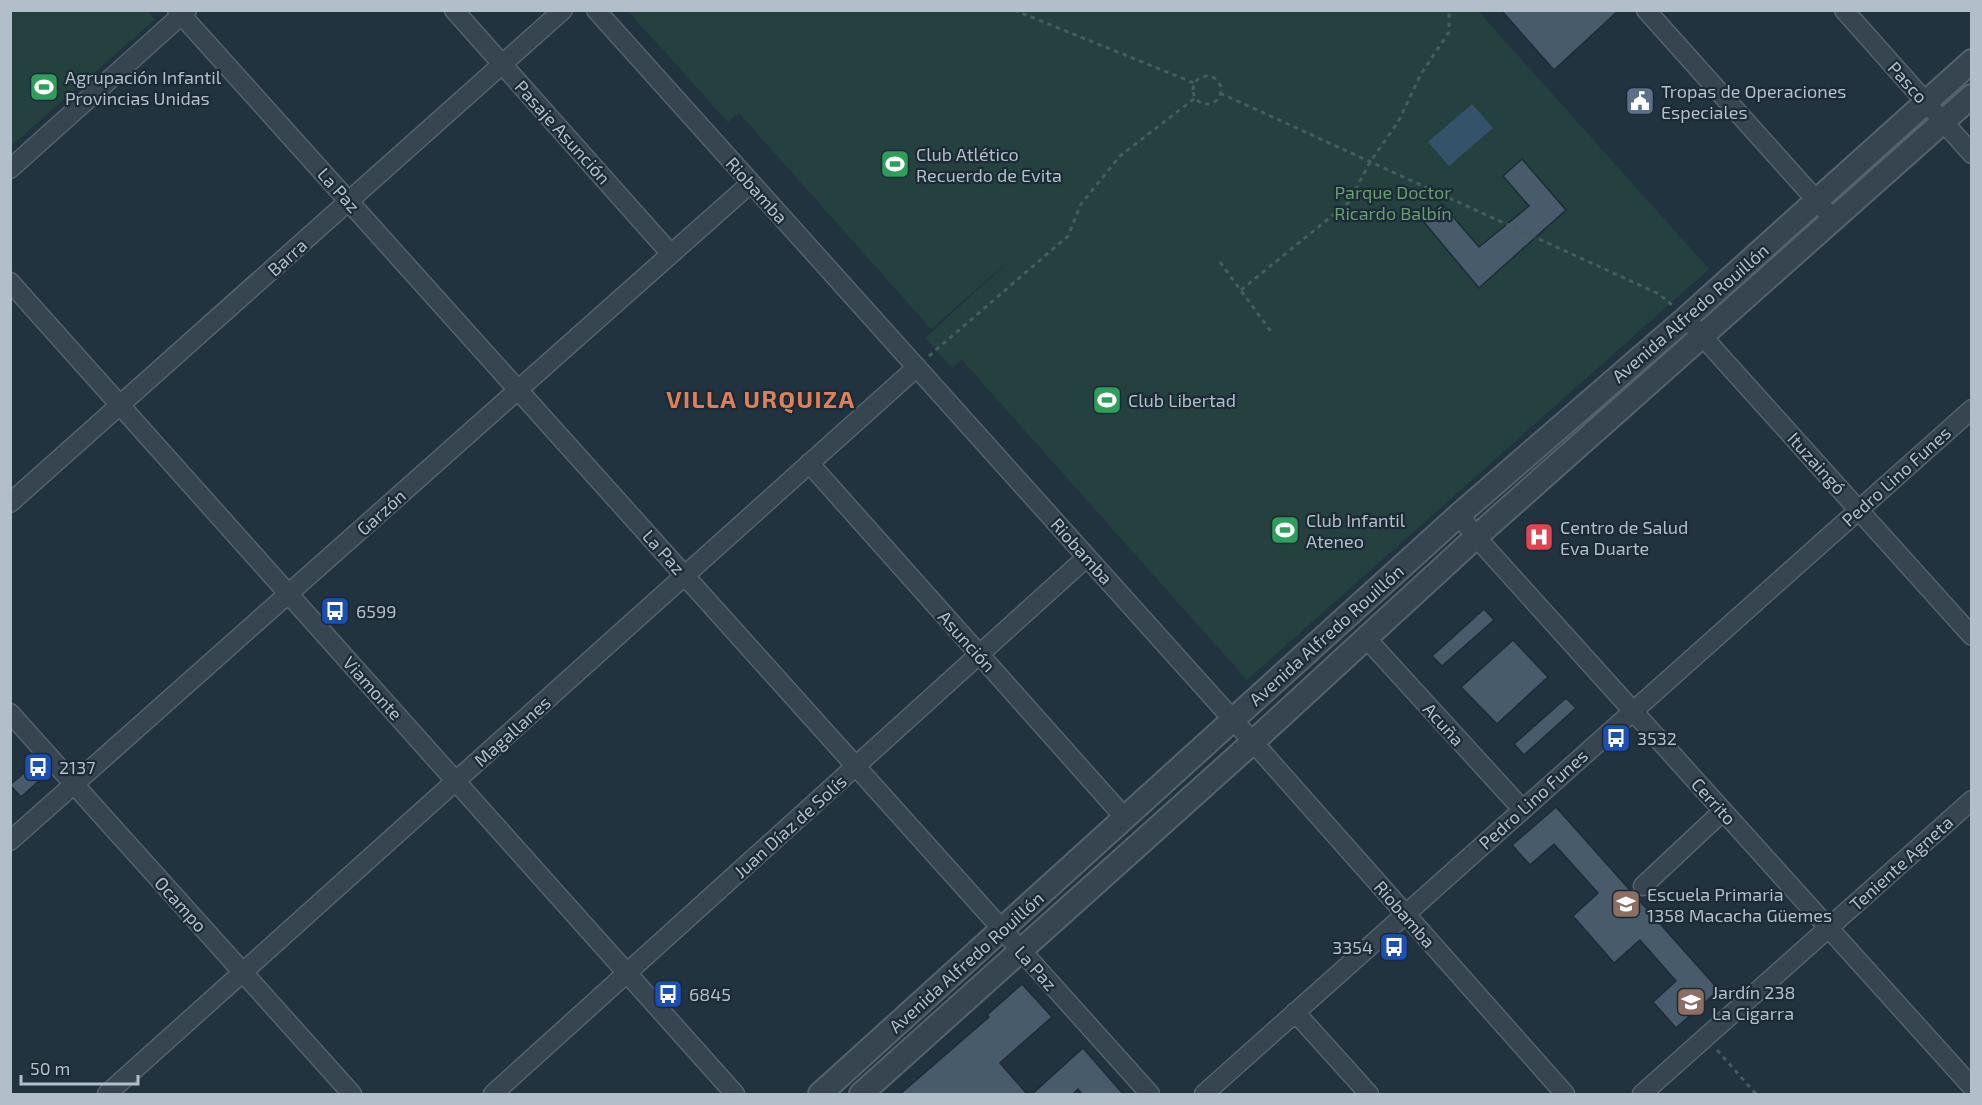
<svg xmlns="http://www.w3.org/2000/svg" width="1982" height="1105" font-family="'Exo 2',sans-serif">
<rect width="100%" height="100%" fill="#223340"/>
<path fill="#244140" d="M11 10 148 11 155 19 11 146Z
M628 11H1478L1709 269 1247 680 962 360 952 368 925 338 1019 252 931 329 739 113 728 122Z"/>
<path fill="#345269" d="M1472 104 1493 128 1449 166 1428 142Z"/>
<path fill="#475b6a" stroke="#1d2c37" stroke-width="1.5" d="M1501 10H1619L1554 70Z
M1522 159 1566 210 1479 288 1423 221 1442 204 1479 247 1529 206 1503 176Z
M1484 609 1494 620 1442 666 1432 656Z
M1513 640 1548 677 1497 724 1461 687Z
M1566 698 1576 708 1524 755 1514 744Z
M31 767 42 778 21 797 10 785Z
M1556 807 1719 990 1676 1028 1653 1002 1676 981 1640 940 1614 963 1573 916 1598 893 1554 844 1530 865 1512 845Z
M1022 984 1052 1017 1000 1063 1028 1095H899L989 1017 987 1015Z
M1083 1048 1124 1095H1083L1078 1089 1072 1095H1031Z"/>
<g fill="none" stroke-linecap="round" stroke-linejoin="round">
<g stroke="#54626e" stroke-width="21">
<path id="minor" d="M177 10 1150 1094
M454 10 671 254
M596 10 1253 742 1565 1094
M1646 10 1834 220
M1844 10 1972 154
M10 169 187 10
M10 282 735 1094
M1694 327 1972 636
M809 463 1125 818
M10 503 563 10
M1461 513 1468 527 1476 537 1972 1087
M1366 638 1522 809
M10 713 352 1094
M10 841 751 183
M1643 886 1723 811
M1295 1012 1369 1094
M107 1094 917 367
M493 1094 1087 557
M1204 1094 1972 409
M1642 1094 1972 800"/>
</g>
<g stroke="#54626e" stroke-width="26">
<path id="tertiary" d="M820 1094 1461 513 1686 318 1972 61
M861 1094 1253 742 1476 537 1972 96"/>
</g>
<path stroke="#425d5c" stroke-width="3" stroke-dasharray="4.5 4.5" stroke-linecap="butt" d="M1014 10 1194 83
M1193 90a14 14 0 1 1 28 0a14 14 0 1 1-28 0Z
M1220 93 1659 294 1672 305
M1220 262 1272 333
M1241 290 1349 202 1370 162 1398 122 1421 74 1449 32V10
M929 356 1068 236 1081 204 1120 156 1195 98
M1717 1050 1756 1094"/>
<use href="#minor" stroke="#364550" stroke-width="18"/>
<use href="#tertiary" stroke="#364550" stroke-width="22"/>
</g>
<defs>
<g id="stadium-square" transform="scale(1.5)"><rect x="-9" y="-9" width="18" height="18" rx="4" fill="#2e9e5b" stroke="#1b2a35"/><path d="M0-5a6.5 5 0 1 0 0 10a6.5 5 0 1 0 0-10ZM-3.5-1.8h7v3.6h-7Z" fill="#fff"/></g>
<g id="civic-square" transform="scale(1.5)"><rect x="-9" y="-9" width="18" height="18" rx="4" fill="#5c6f8a" stroke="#1b2a35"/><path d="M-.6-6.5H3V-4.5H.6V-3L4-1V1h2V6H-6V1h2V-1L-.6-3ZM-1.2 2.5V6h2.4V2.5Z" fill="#fff"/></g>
<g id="hospital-square" transform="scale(1.5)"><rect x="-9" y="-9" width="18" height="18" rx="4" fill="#e0444e" stroke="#1b2a35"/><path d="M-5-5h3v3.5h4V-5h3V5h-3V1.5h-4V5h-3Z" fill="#fff"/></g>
<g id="bus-square" transform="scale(1.5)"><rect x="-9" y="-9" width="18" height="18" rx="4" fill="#1a4fb4" stroke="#1b2a35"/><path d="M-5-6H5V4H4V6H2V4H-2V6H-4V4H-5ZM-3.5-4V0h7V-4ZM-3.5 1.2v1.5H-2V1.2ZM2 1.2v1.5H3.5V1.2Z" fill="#fff"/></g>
<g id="school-square" transform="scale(1.5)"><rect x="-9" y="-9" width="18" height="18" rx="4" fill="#8d6e63" stroke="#1b2a35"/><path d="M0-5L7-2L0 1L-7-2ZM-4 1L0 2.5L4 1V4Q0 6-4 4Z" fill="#fff"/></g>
</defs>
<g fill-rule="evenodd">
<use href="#stadium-square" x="44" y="87"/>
<use href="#civic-square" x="1640" y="101"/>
<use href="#stadium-square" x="895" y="164"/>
<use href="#stadium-square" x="1107" y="400"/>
<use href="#stadium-square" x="1285" y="530"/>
<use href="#hospital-square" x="1539" y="537"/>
<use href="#bus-square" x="335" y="611"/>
<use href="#bus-square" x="1616" y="738"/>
<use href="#bus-square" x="38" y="767"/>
<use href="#school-square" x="1626" y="904"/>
<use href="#bus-square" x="1394" y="947"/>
<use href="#bus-square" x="668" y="994"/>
<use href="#school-square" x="1691" y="1002"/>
</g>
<g text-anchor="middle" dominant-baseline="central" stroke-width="4.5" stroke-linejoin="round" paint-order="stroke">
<g font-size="18" fill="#b2bfcb" stroke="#1b2a35" text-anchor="start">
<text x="65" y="77">Agrupación Infantil<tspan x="65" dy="21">Provincias Unidas</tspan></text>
<text x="1661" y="91">Tropas de Operaciones<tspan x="1661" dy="21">Especiales</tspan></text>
<text x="916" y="154">Club Atlético<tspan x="916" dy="21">Recuerdo de Evita</tspan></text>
<text x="1128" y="400">Club Libertad</text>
<text x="1306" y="520">Club Infantil<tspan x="1306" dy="21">Ateneo</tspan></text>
<text x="1560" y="527">Centro de Salud<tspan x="1560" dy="21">Eva Duarte</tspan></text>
<text x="356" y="611">6599</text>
<text x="1637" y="738">3532</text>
<text x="59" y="767">2137</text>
<text x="1647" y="894">Escuela Primaria<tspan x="1647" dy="21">1358 Macacha Güemes</tspan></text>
<text x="1373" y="947" text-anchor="end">3354</text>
<text x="1712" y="992">Jardín 238<tspan x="1712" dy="21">La Cigarra</tspan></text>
<text x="689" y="994">6845</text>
</g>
<g font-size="18" fill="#b2bfcb" stroke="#1b2a35">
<text transform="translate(1908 82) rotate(48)">Pasco</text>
<text transform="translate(563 132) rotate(48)">Pasaje Asunción</text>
<text transform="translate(339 190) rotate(48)">La Paz</text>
<text transform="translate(757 190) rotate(48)">Riobamba</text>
<text transform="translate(287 257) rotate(-42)">Barra</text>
<text transform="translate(1690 313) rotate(-41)">Avenida Alfredo Rouillón</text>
<text transform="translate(1817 463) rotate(48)">Ituzaingó</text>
<text transform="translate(1896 476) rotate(-42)">Pedro Lino Funes</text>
<text transform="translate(381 512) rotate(-42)">Garzón</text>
<text transform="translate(1082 551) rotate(48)">Riobamba</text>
<text transform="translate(664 552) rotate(48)">La Paz</text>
<text transform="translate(1326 635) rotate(-42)">Avenida Alfredo Rouillón</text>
<text transform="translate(967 641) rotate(48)">Asunción</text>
<text transform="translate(373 688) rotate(48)">Viamonte</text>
<text transform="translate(1444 724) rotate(48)">Acuña</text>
<text transform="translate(512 731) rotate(-42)">Magallanes</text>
<text transform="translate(1533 799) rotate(-42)">Pedro Lino Funes</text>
<text transform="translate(1714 801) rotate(48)">Cerrito</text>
<text transform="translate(790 826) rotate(-42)">Juan Díaz de Solís</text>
<text transform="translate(1901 863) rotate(-42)">Teniente Agneta</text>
<text transform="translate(181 904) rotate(48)">Ocampo</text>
<text transform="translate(1405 914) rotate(49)">Riobamba</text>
<text transform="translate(966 962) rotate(-42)">Avenida Alfredo Rouillón</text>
<text transform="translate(1036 968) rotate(48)">La Paz</text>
</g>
<g font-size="18" fill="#679e6c" stroke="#1b2a35">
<text x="1393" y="192">Parque Doctor<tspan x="1393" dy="21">Ricardo Balbín</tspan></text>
</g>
<g font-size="24" font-weight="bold" letter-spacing="1.5" fill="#df8059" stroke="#1b2a35">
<text x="761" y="398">VILLA URQUIZA</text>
</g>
</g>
<rect width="1982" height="1105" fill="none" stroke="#b2bfcb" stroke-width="24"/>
<path d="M21 1075v9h117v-9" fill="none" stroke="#b2bfcb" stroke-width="3"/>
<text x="30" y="1075" font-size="18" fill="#b2bfcb" stroke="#1b2a35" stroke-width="4.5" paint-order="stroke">50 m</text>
</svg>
